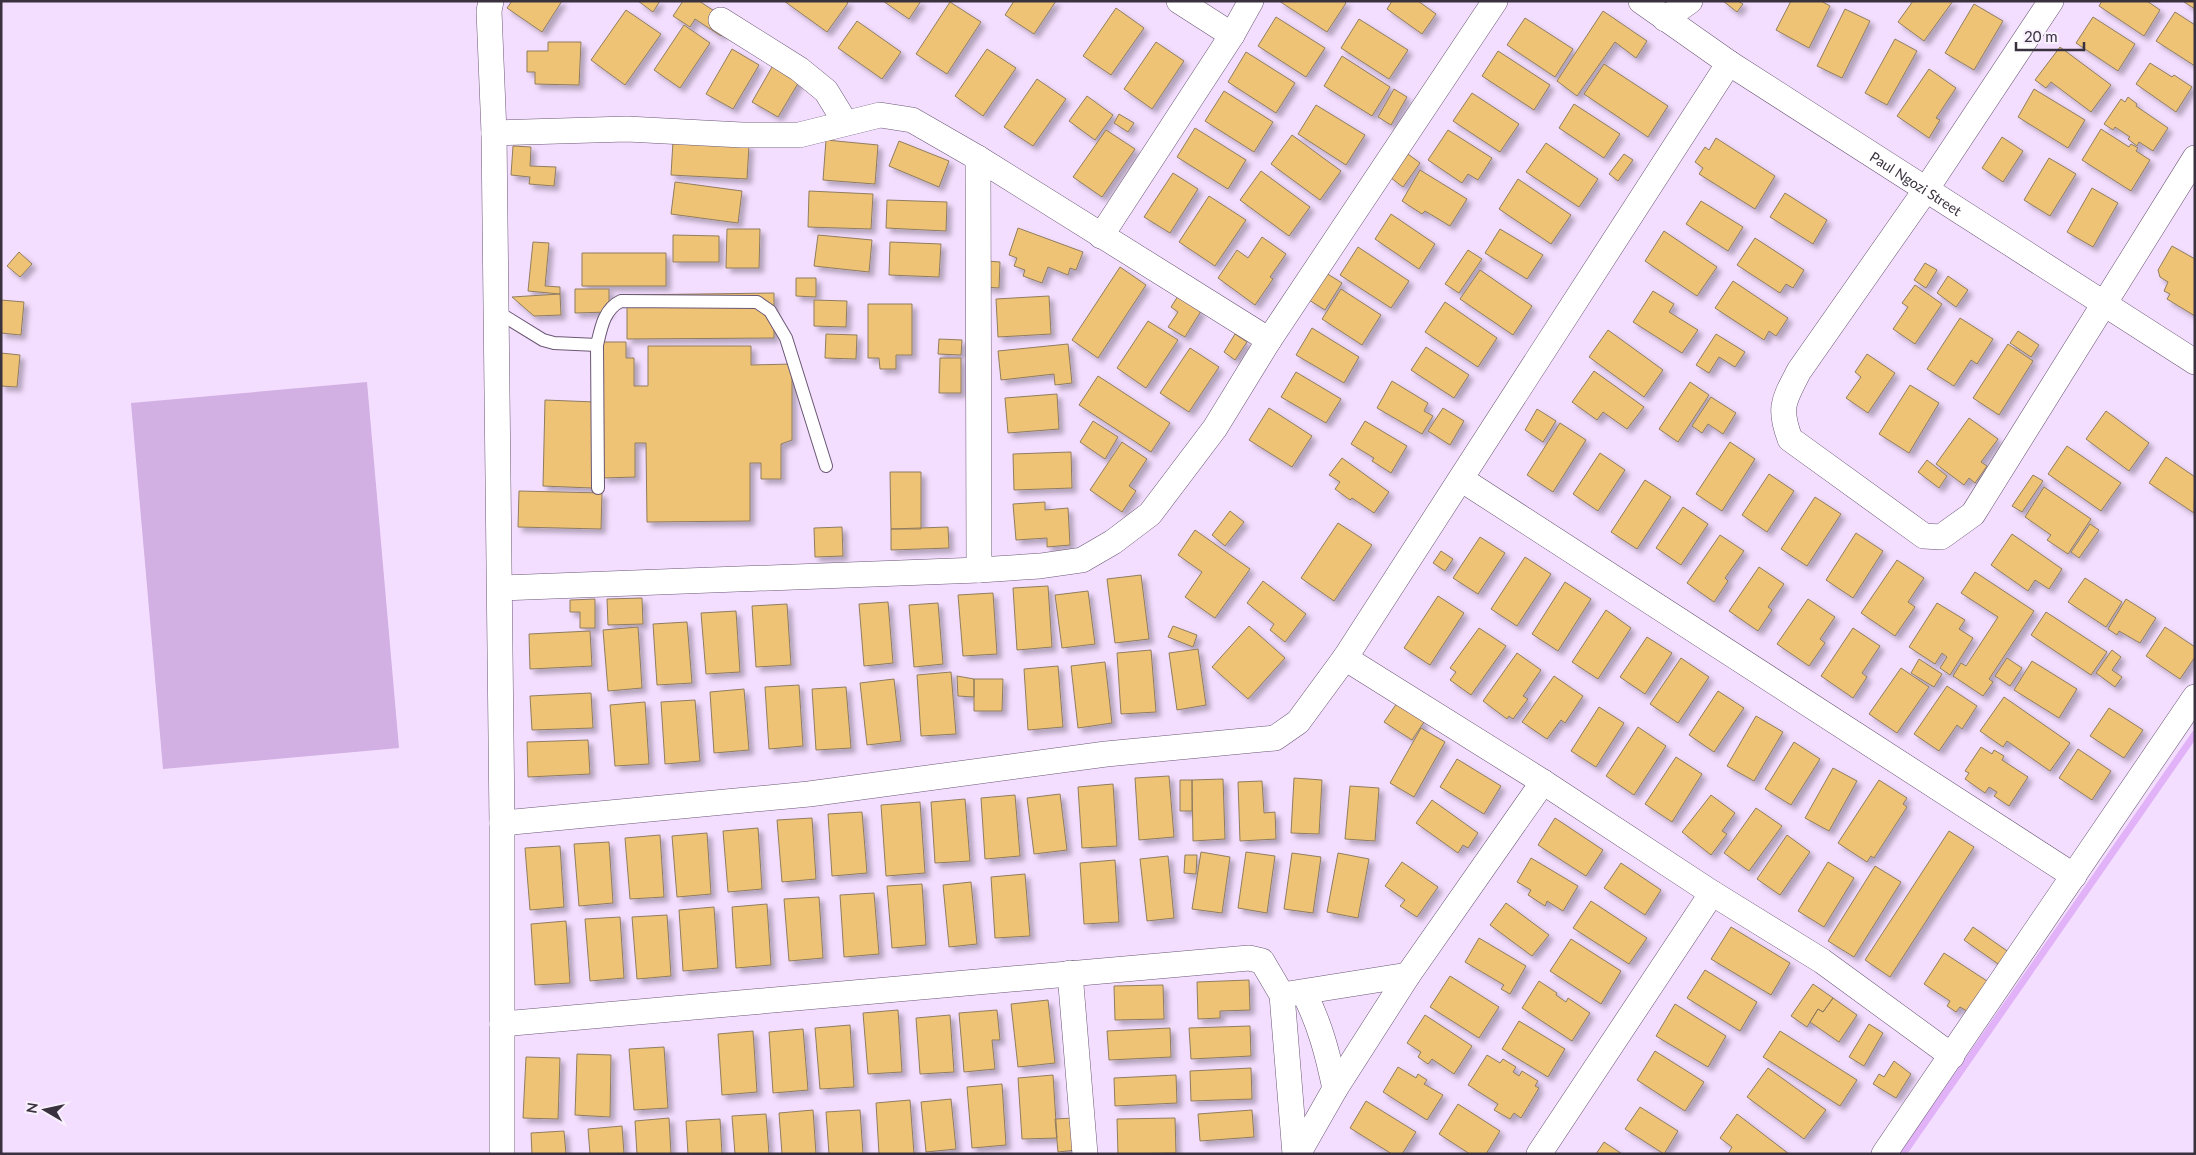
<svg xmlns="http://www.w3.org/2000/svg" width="2196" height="1155" font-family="Lato,sans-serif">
<defs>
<filter id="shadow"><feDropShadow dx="4.5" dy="4.5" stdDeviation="2.5" flood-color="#0004"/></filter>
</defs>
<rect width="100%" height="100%" fill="#f4deff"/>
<path fill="#d2b0e3" d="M367 382 399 748 163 769 131 403Z"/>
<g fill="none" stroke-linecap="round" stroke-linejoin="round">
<path stroke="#e1b2f8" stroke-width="7" d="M1903 1154 2195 734"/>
</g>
<path fill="#efc376" stroke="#907d5e" filter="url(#shadow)" d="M512 1H562L542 32 507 8Z
M638 1H660L653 12Z
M683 1H699L731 22 721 36 695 19 690 27 673 16Z
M784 1H846L848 3 827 32Z
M883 1H921L909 19Z
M1014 1H1056L1034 34 1005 15Z
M1279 1H1344L1346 3 1327 32Z
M1392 1H1418L1436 14 1422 34 1387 9Z
M1723 1H1738L1743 4 1737 12Z
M1791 1H1821L1830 6 1809 48 1776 30Z
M1913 1H1953L1924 41 1898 22Z
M2102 1H2147L2160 10 2144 36 2099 6Z
M2195 1V9L2184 2V1Z
M950 2 981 22 947 74 916 54Z
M1974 4 2003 21 1974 70 1945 53Z
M1116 8 1144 28 1111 75 1083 56Z
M1845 9 1870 21 1842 78 1817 66Z
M626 10 661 34 625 85 591 60Z
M1603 11 1647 41 1636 58 1615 42 1577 96 1557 81Z
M2175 12 2195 25V66L2156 41Z
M1276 17 1325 48 1306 77 1258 46Z
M2093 17 2135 44 2118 71 2076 43Z
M1525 18 1573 49 1555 77 1507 45Z
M1359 19 1408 50 1389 79 1341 48Z
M857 21 901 52 882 79 838 48Z
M684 25 710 43 680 88 654 70Z
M1895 39 1917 51 1887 105 1865 93Z
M548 42H581L579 85 535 84V72H527V51H548Z
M1156 42 1184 61 1152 109 1124 89Z
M2060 47 2111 85 2091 112 2051 82 2046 88 2035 80Z
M732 49 759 65 733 109 706 94Z
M987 49 1016 68 983 116 955 96Z
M1498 51 1550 85 1534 110 1482 76Z
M1246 52 1295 83 1276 113 1228 82Z
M1342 56 1390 87 1372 116 1324 86Z
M776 60 803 75 778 117 752 102Z
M2150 63 2172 77 2174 75 2192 87 2176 112 2136 84Z
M1604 64 1668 106 1648 137 1584 94Z
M1929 69 1956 88 1936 118 1940 120 1929 138 1897 116Z
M1037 79 1066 99 1033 146 1004 127Z
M1394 89 1407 97 1391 125 1378 117Z
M2034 89 2085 120 2068 148 2018 117Z
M1224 91 1273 122 1254 152 1205 121Z
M1472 93 1519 124 1500 152 1453 121Z
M1087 96 1113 115 1095 140 1069 121Z
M2128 97 2137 104 2136 106 2168 128 2153 151 2139 142 2137 146 2128 139 2130 137 2115 127 2113 130 2104 124 2121 99 2125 102Z
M1574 104 1620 134 1604 158 1559 128Z
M1316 105 1365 135 1346 165 1298 134Z
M1119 114 1134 123 1128 132 1114 123Z
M1195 128 1246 160 1228 189 1177 157Z
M2101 129 2129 147 2131 144 2138 148 2136 151 2150 160 2131 191 2082 160Z
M1106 130 1135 149 1102 197 1073 177Z
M1448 130 1492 158 1478 180 1468 174 1462 183 1428 160Z
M1292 135 1341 171 1320 200 1271 164Z
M2002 137 2023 151 2003 182 1982 168Z
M1716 138 1775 176 1755 209 1699 174 1703 168 1695 162 1705 147 1709 150Z
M826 140 878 145 875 184 823 180Z
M673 141 749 145 747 179 671 175Z
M899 141 949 161 939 187 889 166Z
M1546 143 1598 179 1579 207 1526 172Z
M513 146 531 147 530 166 556 167 554 186 529 184 530 177 511 175Z
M1408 154 1420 163 1403 187 1391 178Z
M1624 154 1633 160 1618 181 1609 174Z
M2049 158 2076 174 2050 216 2024 200Z
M1420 170 1467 199 1450 226 1425 211 1422 214 1402 201Z
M1261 171 1310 207 1289 236 1240 200Z
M1173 173 1198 189 1170 233 1144 217Z
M1518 179 1571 215 1551 244 1499 209Z
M675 182 742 191 738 223 671 214Z
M2092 188 2118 203 2093 247 2067 232Z
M809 191 873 194 871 229 808 227Z
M1785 193 1827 220 1813 244 1770 217Z
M1209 196 1246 220 1215 266 1179 242Z
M887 200 947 202 946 231 886 228Z
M1701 201 1743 227 1728 251 1686 224Z
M1391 214 1435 244 1419 269 1375 239Z
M1018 228 1083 252 1076 270 1070 268 1068 275 1048 267 1042 283 1023 276 1025 270 1014 266 1017 258 1009 255Z
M727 229H760L759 268H726Z
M1500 229 1543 255 1527 279 1485 253Z
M1664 231 1717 267 1697 296 1645 261Z
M673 235 719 236V262H673Z
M818 235 872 240 869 272 814 266Z
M1262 237 1286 254 1270 277 1273 279 1255 305 1218 278 1237 250 1248 258Z
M1755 238 1804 270 1793 288 1786 284 1780 293 1737 265Z
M533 242 549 243 545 286 560 287V294L528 291Z
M890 242 941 244 939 277 889 275Z
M2172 246 2195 259V316L2167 299 2170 294 2164 291 2168 282 2160 277 2158 270Z
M1358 247 1409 281 1391 308 1340 275Z
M1468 250 1482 259 1459 293 1445 284Z
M19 252 32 264 20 277 7 266Z
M582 253H666V286H582Z
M987 261 1000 262 999 288 985 287Z
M1925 263 1937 270 1926 288 1914 280Z
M1120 267 1146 285 1098 358 1072 340Z
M1480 270 1532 306 1513 335 1460 299Z
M1326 273 1342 283 1325 310 1309 300Z
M1948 276 1968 290 1956 307 1937 293Z
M796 278H816V297L796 296Z
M1733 281 1788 318 1776 336 1769 331 1764 340 1715 308Z
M1915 285 1942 304 1915 344 1893 329 1908 307 1902 303Z
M575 289H609V312L575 313Z
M1341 289 1381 315 1362 345 1322 319Z
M1653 291 1674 304 1669 312 1698 330 1682 353 1633 322Z
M774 293V338L627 339V295Z
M560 294 561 315 534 316 512 297Z
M1049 296 1051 334 998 337 996 299Z
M1178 296 1201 311 1185 337 1168 327 1178 312 1171 307Z
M1 300 24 302 21 335 1 333Z
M814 300 847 301 846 327 814 326Z
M1445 302 1497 338 1478 367 1425 332Z
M868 304H912V355H896V369H880L879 358H868Z
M1960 318 1993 339 1977 364 1971 360 1954 386 1927 369Z
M1148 321 1178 340 1146 388 1117 368Z
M1312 328 1359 357 1344 383 1296 355Z
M1608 330 1663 370 1644 397 1589 357Z
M2018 331 2039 345 2031 357 2010 343Z
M826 334 857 335 856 359 825 358Z
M1235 334 1247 342 1235 360 1224 352Z
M1716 334 1745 352 1735 367 1719 357 1709 373 1696 365Z
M939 339 962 340 961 355 938 354Z
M602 342H626V358H634V386H648V346H751V365L792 364V440L781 444V479H761V463H750V521L647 522 646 443H635V477L603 478Z
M1068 344 1072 383 1055 385 1054 374 1001 380 998 351Z
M2008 344 2033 361 1999 415 1973 398Z
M1426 347 1469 375 1454 398 1411 370Z
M1190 348 1219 367 1189 412 1160 393Z
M1 353 20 355 17 387 1 386Z
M1867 354 1895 373 1868 413 1846 398 1861 377 1855 372Z
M940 358H961V393H939Z
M1594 371 1644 407 1627 429 1603 412 1597 420 1572 402Z
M1296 372 1341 399 1326 423 1281 397Z
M1098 376 1170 423 1151 452 1079 405Z
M1392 381 1428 403 1424 411 1433 416 1422 434 1377 408Z
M1690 382 1709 395 1678 442 1659 429Z
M1910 385 1939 403 1909 453 1879 434Z
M1057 394 1059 429 1008 433 1005 398Z
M1711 397 1736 413 1723 434 1708 424 1702 433 1692 426Z
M545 400 595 402 592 488 543 486Z
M1269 408 1312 436 1292 467 1249 440Z
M1443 408 1464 421 1450 445 1428 431Z
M1537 409 1556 421 1543 442 1525 430Z
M2106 411 2149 443 2129 471 2086 439Z
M1969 418 1998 439 1981 462 1987 466 1975 483 1969 478 1964 485 1936 464Z
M1093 421 1118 437 1105 459 1080 442Z
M1365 421 1407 446 1391 473 1372 461 1374 458 1351 444Z
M1560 423 1586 440 1553 492 1527 475Z
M1122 442 1147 459 1129 486 1136 491 1122 512 1090 490Z
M1730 442 1755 459 1722 511 1696 494Z
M2067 446 2121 483 2101 511 2048 474Z
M1071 452 1072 488 1014 490 1013 454Z
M1600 453 1625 470 1598 511 1573 494Z
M2166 457 2195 477 2194 513 2149 483Z
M1342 458 1389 492 1374 513 1352 498 1350 500 1335 489 1340 482 1329 475Z
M1927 460 1947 476 1939 488 1918 472Z
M890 472H921V529H891Z
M1769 474 1794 491 1767 532 1742 515Z
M2033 475 2043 481 2022 512 2012 506Z
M1645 480 1671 497 1637 549 1611 532Z
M2044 487 2091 519 2068 554 2047 540 2051 535 2025 517Z
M519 491 602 493 601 529 518 527Z
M1815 497 1841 514 1807 566 1781 549Z
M1045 502V510L1068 508 1070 545 1047 547V538L1016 540 1013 504Z
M1683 507 1708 524 1681 565 1656 548Z
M1230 511 1244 522 1225 546 1212 535Z
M1338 523 1372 545 1334 601 1301 578Z
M2090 524 2099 530 2079 558 2071 552Z
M842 527 843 556 815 557 814 528Z
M948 527 949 548 891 550V529Z
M1195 530 1250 569 1215 618 1185 597 1202 572 1178 555Z
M1856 533 1883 551 1853 598 1826 580Z
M2012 534 2062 569 2049 589 2035 580 2028 591 1991 565Z
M1720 535 1744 551 1725 578 1728 581 1714 602 1687 583Z
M1480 537 1505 553 1478 594 1453 578Z
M1441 551 1453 559 1445 571 1433 563Z
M1525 557 1551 574 1517 626 1491 609Z
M1897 560 1924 578 1908 602 1915 607 1895 636 1861 613Z
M1759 567 1784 584 1768 607 1772 610 1758 631 1729 611Z
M1975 572 2034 611 1989 679 1993 682 1983 696 1953 676 1961 663 1966 666 1998 617 1961 593Z
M1141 575 1149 639 1115 643 1107 579Z
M2085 578 2122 602 2106 627 2068 602Z
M1263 581 1306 614 1285 642 1270 630 1274 624 1247 603Z
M1565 582 1591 599 1558 651 1532 634Z
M1048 586 1052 647 1017 650 1013 588Z
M1088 591 1095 644 1062 648 1055 595Z
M993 593 997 654 963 656 958 595Z
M1438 596 1464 613 1430 665 1404 648Z
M642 598 643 624 608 625 607 599Z
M595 599V628H580V612H570V600Z
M1808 599 1835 617 1820 639 1825 643 1809 666 1777 644Z
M2126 599 2156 618 2140 643 2119 631 2117 635 2108 629Z
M888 602 893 663 864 666 859 604Z
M938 603 943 664 914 667 909 605Z
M1937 603 1965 620 1959 629 1973 638 1950 675 1940 668 1947 657 1942 653 1935 664 1909 647Z
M787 604 791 665 756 667 752 606Z
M1606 610 1631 628 1598 679 1572 662Z
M736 611 740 672 706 674 701 613Z
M2046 612 2107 652 2091 675 2031 635Z
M687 622 692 683 657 685 653 624Z
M1173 626 1197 635 1193 647 1168 637Z
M1249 626 1285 658 1248 699 1212 667Z
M638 627 642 688 608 691 603 630Z
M2165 627 2195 647V657L2180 679 2146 656Z
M1479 628 1506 646 1471 695 1450 680 1456 672 1450 668Z
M1853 628 1880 646 1862 673 1867 677 1853 698 1821 676Z
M590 631 592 666 530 669 529 634Z
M1647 637 1672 653 1645 694 1620 677Z
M1198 649 1206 705 1177 710 1169 653Z
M1151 650 1156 712 1121 714 1117 653Z
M2112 650 2121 657 2112 670 2122 677 2115 687 2096 673Z
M1517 653 1541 670 1523 696 1528 699 1513 719 1509 716 1507 719 1483 701Z
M1681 658 1709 677 1678 723 1650 704Z
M2007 658 2022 668 2010 686 1995 676Z
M1919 659 1942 674 1934 687 1911 673Z
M2032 661 2077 689 2059 718 2014 690Z
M1105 662 1112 723 1078 728 1071 666Z
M1058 666 1063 727 1028 730 1024 669Z
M1901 668 1929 687 1897 733 1869 714Z
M951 672 956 734 921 736 917 675Z
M957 676 974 679V697L958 696Z
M1554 676 1583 696 1565 723 1561 720 1547 739 1522 722Z
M894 679 901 741 867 745 860 683Z
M974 679H1003L1002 711H974Z
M799 685 803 746 769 749 765 687Z
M1947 686 1977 706 1962 729 1957 725 1939 751 1914 734Z
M846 687 851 748 816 750 812 689Z
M744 689 749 750 714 753 710 692Z
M1718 691 1744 708 1714 752 1689 735Z
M591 693 593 728 532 730 530 696Z
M2004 697 2070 743 2050 771 2007 741 2003 747 1980 731Z
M695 700 700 761 665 764 661 702Z
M645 702 649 764 615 766 610 705Z
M1397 703 1424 722 1412 740 1384 722Z
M1599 707 1624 723 1596 767 1571 751Z
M2109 708 2143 730 2124 758 2090 736Z
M1756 716 1783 732 1754 781 1727 766Z
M1638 727 1666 746 1634 795 1606 776Z
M1421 728 1445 742 1414 797 1390 783Z
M588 740 590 774 528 777 527 742Z
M1794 742 1820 759 1791 805 1765 789Z
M1981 747 1992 754 1994 750 2004 756 2002 760 2028 777 2009 806 1994 796 1997 792 1989 787 1985 793 1965 779 1969 773 1965 771Z
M2078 749 2111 771 2092 800 2059 778Z
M1676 757 1702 774 1672 822 1645 804Z
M1457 759 1501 786 1484 814 1440 787Z
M1833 768 1857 781 1829 831 1805 818Z
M1169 776 1174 837 1139 840 1135 778Z
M1294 778 1322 780 1319 834 1291 833Z
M1223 779 1225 839 1193 841 1192 780Z
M1180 780H1192V811H1180Z
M1879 780 1907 798 1903 804 1907 807 1874 858 1871 856 1867 862 1838 843Z
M1262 781 1264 813 1275 812 1276 839 1240 841 1238 782Z
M1113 784 1117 846 1082 848 1078 787Z
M1350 786 1379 788 1375 841 1345 839Z
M1060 794 1067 850 1034 854 1027 798Z
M1015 795 1020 856 985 859 981 798Z
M1711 795 1735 813 1722 831 1727 834 1711 855 1682 832Z
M965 799 970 861 935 863 931 802Z
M1432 800 1478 833 1468 848 1463 845 1458 853 1416 823Z
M920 802 925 873 886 876 881 805Z
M1756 808 1782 826 1749 871 1724 853Z
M862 812 867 873 832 876 828 814Z
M812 818 816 879 782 882 777 820Z
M1555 818 1603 850 1586 876 1538 845Z
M758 828 762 889 728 892 723 831Z
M1949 831 1974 847 1890 977 1865 960Z
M707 833 711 894 677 897 672 836Z
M660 835 664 897 630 899 625 838Z
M1787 835 1810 852 1780 895 1757 879Z
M609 842 613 903 579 906 574 844Z
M560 846 564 907 530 910 525 848Z
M1201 852 1230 857 1222 913 1192 909Z
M1246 852 1275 856 1267 913 1238 908Z
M1292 853 1321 857 1313 913 1284 909Z
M1338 853 1369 859 1358 918 1327 912Z
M1185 855H1197L1196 874 1184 873Z
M1168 856 1174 918 1147 921 1140 859Z
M1531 858 1578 886 1563 911 1547 901 1545 906 1528 895 1531 890 1517 882Z
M1115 860 1119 922 1084 924 1080 863Z
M1402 862 1438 887 1417 917 1400 906 1405 900 1385 886Z
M1828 862 1854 878 1824 927 1798 911Z
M1621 863 1661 890 1645 915 1604 888Z
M1875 866 1901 882 1854 957 1828 941Z
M1025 874 1030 936 995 938 991 877Z
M971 882 977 944 949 947 943 885Z
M922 884 926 945 892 948 887 886Z
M874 893 879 954 844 957 840 895Z
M819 897 823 958 789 961 784 899Z
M1591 901 1647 938 1629 964 1573 928Z
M1506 903 1549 935 1532 956 1490 925Z
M767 904 771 965 736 968 732 907Z
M714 907 718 968 683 971 679 910Z
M667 915 671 976 637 979 632 917Z
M620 917 624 978 590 981 585 919Z
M566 921 570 983 535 985 531 924Z
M1731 927 1790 963 1771 995 1711 959Z
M1973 927 2010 953 2001 966 1964 940Z
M1479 938 1526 966 1510 994 1501 989 1504 985 1465 962Z
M1571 939 1621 971 1601 1004 1550 971Z
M1944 953 1987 981 1967 1011 1960 1007 1956 1012 1947 1006 1950 1001 1924 984Z
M1705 970 1757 1002 1740 1031 1687 998Z
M1450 976 1499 1007 1479 1038 1430 1007Z
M1249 980 1250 1010 1220 1011V1018L1198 1019 1197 982Z
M1539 981 1557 993 1556 995 1566 1002 1568 998 1590 1013 1572 1041 1522 1008Z
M1813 984 1833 998 1823 1012 1818 1009 1807 1027 1791 1016Z
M1163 985 1164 1019 1115 1020 1114 986Z
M1833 998 1857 1015 1839 1042 1810 1022 1818 1009 1823 1012Z
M1048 1000 1055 1063 1018 1067 1011 1004Z
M1675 1004 1726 1036 1708 1067 1656 1036Z
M898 1010 902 1072 868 1074 863 1013Z
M997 1010 1000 1040H992L995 1069 964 1072 959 1013Z
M950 1015 954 1072 920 1074 916 1018Z
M1425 1015 1472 1046 1454 1074 1432 1059 1428 1064 1418 1057 1421 1052 1407 1043Z
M1519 1021 1565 1049 1548 1077 1502 1049Z
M1869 1024 1883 1033 1864 1066 1849 1057Z
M850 1025 854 1087 820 1089 815 1028Z
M1250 1026 1251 1056 1191 1059 1189 1028Z
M1170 1028 1171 1057 1109 1060 1107 1031Z
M803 1029 808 1090 773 1093 769 1032Z
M753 1031 757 1092 722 1095 718 1034Z
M1780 1031 1857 1080 1840 1106 1763 1057Z
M664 1047 668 1108 634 1110 629 1049Z
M1655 1051 1704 1082 1685 1111 1637 1080Z
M577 1054 611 1055 610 1117 575 1115Z
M1487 1055 1500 1063 1503 1059 1516 1067 1513 1072 1519 1076 1522 1071 1538 1081 1535 1086 1539 1088 1521 1118 1514 1113 1510 1119 1494 1110 1498 1104 1468 1085Z
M526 1057 560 1058 558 1119 523 1118Z
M1894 1061 1911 1074 1896 1098 1873 1084 1879 1074 1884 1077Z
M1398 1067 1416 1078 1418 1074 1427 1080 1424 1084 1443 1095 1427 1120 1383 1092Z
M1251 1068 1252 1099 1191 1101 1190 1071Z
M1768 1068 1826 1110 1804 1139 1747 1097Z
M1053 1075 1057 1138 1022 1139 1018 1078Z
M1176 1075 1177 1103 1115 1106 1114 1078Z
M1002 1084 1006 1145 972 1148 967 1087Z
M951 1099 956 1149 926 1152 921 1102Z
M910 1100 914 1154H879L876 1103Z
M1366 1101 1416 1132 1402 1154H1392L1350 1128Z
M1458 1104 1500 1131 1486 1154H1470L1439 1134Z
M1640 1107 1678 1131 1664 1154 1625 1129Z
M813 1110 816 1154H782L779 1113Z
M860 1110 863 1154H829L826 1112Z
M1252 1110 1254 1137 1200 1141 1198 1114Z
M766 1114 769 1154H735L732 1116Z
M1737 1114 1789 1154H1728L1732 1147 1720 1138Z
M669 1118 671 1154H637L635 1121Z
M1073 1118 1076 1150 1058 1152 1055 1119Z
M1175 1118 1176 1153 1118 1154 1117 1119Z
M720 1119 722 1154H688L686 1121Z
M622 1126 624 1154H590L588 1129Z
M564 1131 566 1154H532L531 1133Z
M1604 1142 1622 1154H1596Z"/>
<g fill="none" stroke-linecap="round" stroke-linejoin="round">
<g stroke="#6a5774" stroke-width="14">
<path id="lane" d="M496 311 543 340 554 343 597 345C601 328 604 309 621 301L757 302 770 311 786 338 826 466
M597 345 598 488"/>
</g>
<g stroke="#6a5774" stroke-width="26">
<g id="street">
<path d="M491 1 489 11 494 133 502 823V1154"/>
<path d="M1179 1 1232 35"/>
<path id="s1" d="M1641 1 1729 63 2195 362"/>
<path d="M2051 1 1925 191 1799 371C1784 400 1778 407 1790 439L1924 536 1941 537 1973 514 2195 158"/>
<path d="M1665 19 1690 1"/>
<path d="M721 20 799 69 826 91 845 122"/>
<path d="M494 133 627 129 742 135H799L880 115 912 120 978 158 1269 340"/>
<path d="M978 158 979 570"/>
<path d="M1101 236 1232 35 1251 1"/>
<path d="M1461 479 2074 876"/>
<path d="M500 588 979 570 1040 566 1082 560 1113 542 1150 514 1215 428 1269 340 1495 1"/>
<path d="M1345 658 1543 782 1712 893 1822 961 1952 1056"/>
<path d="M502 823 809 794 1106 754 1275 738 1298 722 1345 658 1729 63"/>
<path d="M1070 973 1085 1154"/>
<path d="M1304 993C1320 1024 1328 1055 1335 1089"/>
<path d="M1282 995 1408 975"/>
<path d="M502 1024 1249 958 1262 961 1282 995 1295 1154"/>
<path d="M1298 1154 1335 1089 1408 975 1543 782"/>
<path d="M1539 1154 1712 893"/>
<path d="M1884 1154 2195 697"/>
</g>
</g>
<use href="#lane" stroke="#fff" stroke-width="12"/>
<use href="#street" stroke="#fff" stroke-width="25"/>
</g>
<g text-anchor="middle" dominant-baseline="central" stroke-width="4.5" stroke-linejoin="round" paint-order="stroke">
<g font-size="14" fill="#3a313e" stroke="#f9f0fe">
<text stroke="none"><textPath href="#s1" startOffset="330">Paul Ngozi Street</textPath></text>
</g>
</g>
<rect width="2196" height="1155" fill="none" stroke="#3a313e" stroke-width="5"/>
<g transform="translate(45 1110) rotate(279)" stroke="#f9f0fe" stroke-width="4" paint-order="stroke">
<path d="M0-4L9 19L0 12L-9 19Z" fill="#3a313e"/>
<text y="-8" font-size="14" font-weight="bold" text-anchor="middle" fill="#3a313e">N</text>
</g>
<path d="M2016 42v8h68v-8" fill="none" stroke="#3a313e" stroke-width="2.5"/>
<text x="2024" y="42" font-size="15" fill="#3a313e" stroke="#f9f0fe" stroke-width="4" paint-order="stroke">20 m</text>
</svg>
